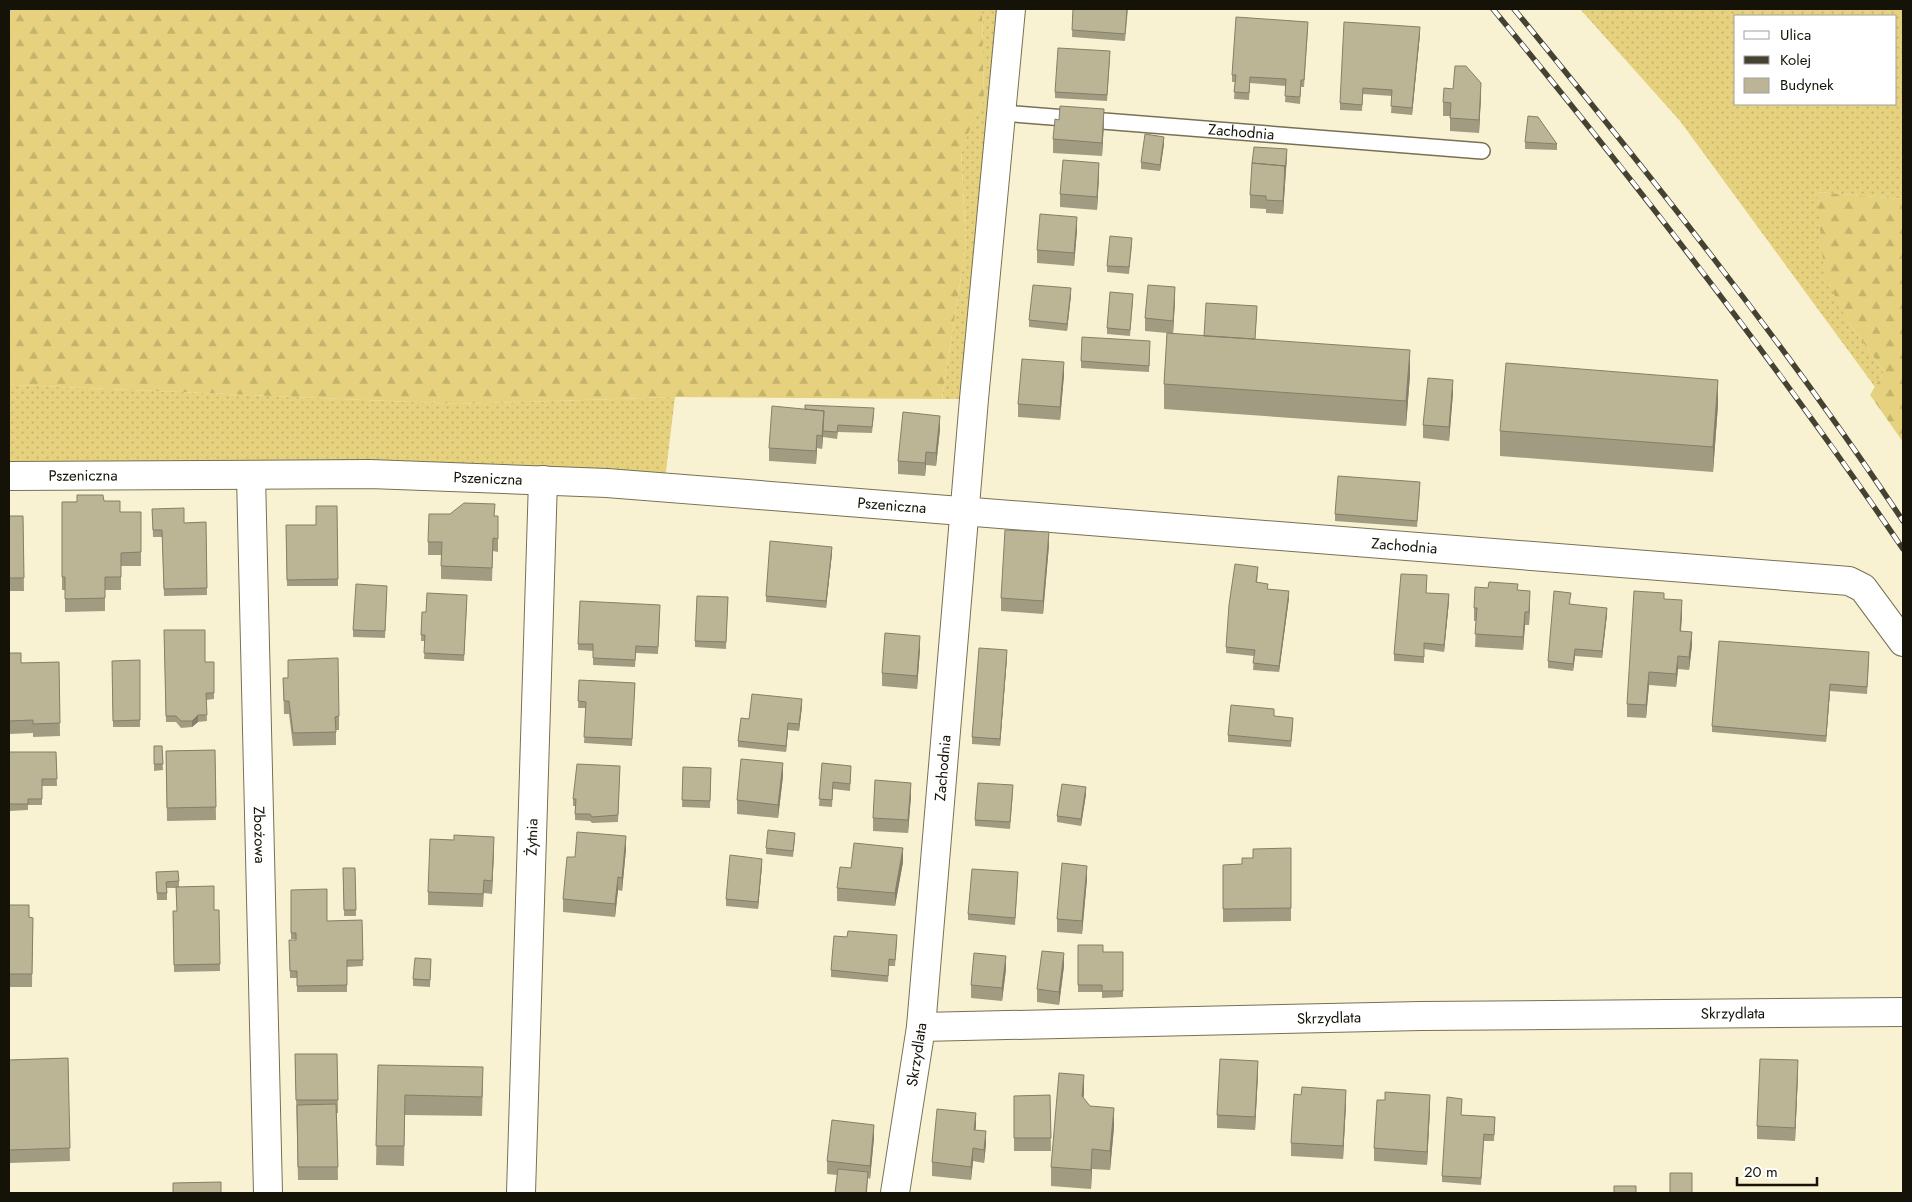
<svg xmlns="http://www.w3.org/2000/svg" width="1912" height="1202" font-family="Jost,sans-serif">
<defs>
<pattern id="grass-dots" width="8" height="8" patternUnits="userSpaceOnUse" patternTransform="scale(1.25)"><rect width="8" height="8" fill="#e6d27e"/><path d="M2 2h.1M6 6h.1" fill="none" stroke="#c4b36b" stroke-width="1.8" stroke-linecap="round"/></pattern>
<pattern id="forest-firs" width="22" height="20" patternUnits="userSpaceOnUse" patternTransform="scale(1.25)"><rect width="22" height="20" fill="#e6d27e"/><path d="M5 1l3.5 6h-7zM16 11l3.5 6h-7z" fill="#c4b36b"/></pattern>
</defs>
<rect width="100%" height="100%" fill="#f9f2d2"/>
<path fill="url(#grass-dots)" fill-rule="evenodd" d="M982 9H1011L974 399H942L966 245 961 148 984 99Z
M1580 9H1903V199L1817 192 1848 322 1884 371 1875 387 1680 121ZM1736 16H1896V104H1736Z
M9 382 14 385 458 404 675 397 664 488 9 476Z"/>
<path fill="url(#forest-firs)" d="M9 9H982L984 99 961 149 966 245 942 399 675 397 458 404 14 385 9 382Z
M1817 192 1903 199V442L1870 395 1884 371 1848 322 1824 274Z"/>
<g fill="none" stroke-linecap="round" stroke-linejoin="round">
<g stroke="#777154" stroke-width="18">
<g id="lane">
<path id="s1" d="M1002 113 1482 151"/>
</g>
</g>
<g stroke="#777154" stroke-width="30">
<g id="street">
<path id="s2" d="M9 476 370 474 607 483 1849 581 1863 588 1903 642"/>
<path id="s3" d="M251 476 268 1193"/>
<path id="s4" d="M921 1027 1421 1016 1903 1012"/>
<path id="s5" d="M521 1193 543 480"/>
<path id="s6" d="M895 1193 921 1027 974 399 1011 9"/>
</g>
</g>
<use href="#lane" stroke="#fff" stroke-width="15"/>
<use href="#street" stroke="#fff" stroke-width="28"/>
<g stroke="#464232" stroke-width="5.5">
<path id="rail" d="M1493 9C1637 184 1776 362 1903 549
M1514 9C1650 175 1784 342 1903 521"/>
</g>
<use href="#rail" stroke="#fff" stroke-width="4" stroke-dasharray="11" stroke-linecap="butt"/>
</g>
<path fill="#a19c81" d="M1073 9H1128L1125 41 1072 37Z
M1308 29 1304 87H1301L1300 104 1285 102 1286 86 1250 83 1249 100 1234 99 1235 82H1232V75Z
M1420 34 1412 115 1391 113 1392 96 1363 94 1362 111 1340 110V103Z
M1110 58 1107 101 1055 98V92Z
M1481 96 1479 133 1450 131V116H1443V102Z
M1104 122 1102 156 1053 153V139Z
M1525 142 1557 144V150L1525 149Z
M1164 144 1160 171 1141 169V162Z
M1287 155 1283 214 1266 213V209L1250 208V195Z
M1099 176 1097 210 1060 207V194Z
M1077 230 1074 266 1037 263V250Z
M1132 245 1129 274 1107 272V266Z
M1071 295 1067 331 1029 327V320Z
M1175 300 1173 334 1204 336 1257 312 1255 340 1410 375 1406 426 1164 409V384L1167 333 1145 331V318Z
M1133 301 1130 336 1107 334V328Z
M1150 348 1149 372 1081 368V361Z
M1064 375 1060 420 1018 417V404Z
M1453 393 1449 441 1423 438V425Z
M1718 405 1713 472 1500 456V431Z
M805 409 874 414 872 433 838 432 837 439 823 437 822 449 817 448 816 464 769 461V448Z
M940 429 936 466 926 465 925 476 898 474V461Z
M1420 489 1417 527 1335 521V514Z
M104 501 120 512H141V566H121V590H105V611L65 612V590H62V502Z
M337 506 338 586H287L286 525H316Z
M152 509 184 523 206 522 207 595 164 596 162 537H153Z
M9 516H23L24 591H9Z
M495 516 498 529V552L493 551 492 581 441 579V555H428V542Z
M1049 545 1043 614 1001 611V598Z
M832 553 826 608 766 602V596Z
M1258 573 1257 582 1268 589 1289 598 1279 672 1253 670 1254 656 1226 653V647Z
M1427 582 1426 593 1449 601 1444 652 1424 649V663L1394 661V654Z
M1518 590 1530 604 1529 625H1525L1523 650 1475 647 1476 621H1474V608Z
M387 592 385 638 353 637V630Z
M728 597 726 649 695 647V641Z
M1664 599 1682 614 1681 631 1692 645 1689 670 1678 669 1676 687 1649 685 1646 718 1627 717V704Z
M1571 600 1570 604 1607 614 1602 658 1575 656 1573 671 1548 668V661Z
M467 601 464 661 424 659 425 641H421L422 612H426Z
M660 611 658 654 636 653 635 667 593 665V651L578 650V644Z
M164 630 205 662H214V699L206 700 207 721 198 722 192 727 181 728 176 722H166Z
M920 649 917 689 882 686V673Z
M9 653 21 663 59 662 60 736 33 737V733L9 734Z
M1007 657 1000 746 972 744V737Z
M1869 659 1867 694 1830 691 1826 742 1712 732V726Z
M140 660V727H113L112 661Z
M283 678 339 716V730H336V745L293 746 289 714H284Z
M579 680 635 683 632 746 584 743 586 708H578Z
M802 706 799 731 788 730 786 752 738 747V741L749 719Z
M1274 716 1293 725 1291 747 1228 742V735Z
M154 746H162L163 770 154 771Z
M215 750 216 820 167 821 166 751Z
M9 752H56L57 786H42V805H28V810L9 811Z
M822 763 851 772 850 791 833 789 832 807 819 806Z
M620 766 618 822 592 823 590 821 575 820V806H573V799Z
M683 767 711 768 710 808 682 807Z
M783 776 778 818 737 814V800Z
M1013 792 1010 829 975 826V820Z
M1086 794 1081 826 1057 822V816Z
M911 796 908 833 873 831V818Z
M795 839 793 857 766 854V848Z
M454 840 494 850 492 894 484 893 483 907 428 905V892Z
M1291 848V921L1223 922V865L1242 864 1253 858Z
M626 849 622 891 618 890 615 917 563 912V899L575 857Z
M903 862 895 906 837 901V888L851 868Z
M762 865 758 909 726 906V899Z
M343 868H355L356 916H344Z
M156 878 179 881V887L214 910H219L220 971 174 972 173 911H177L176 888H167V900H157Z
M1018 878 1015 925 968 920V914Z
M1087 879 1082 934 1057 932V919Z
M291 890 327 921 362 920 363 966 347 967V992H297V978H290L289 940H296V939H291Z
M9 905 29 917 33 918 32 987H9Z
M847 937 897 942 895 966H889L888 982 831 977V970Z
M1078 945 1103 952H1123V997L1102 998V992H1078Z
M431 959 430 987 413 986V979Z
M1064 966 1059 1005 1037 1002V989Z
M1006 969 1002 1001 971 998V985Z
M295 1054H337L338 1113H337L338 1180H298Z
M68 1058 70 1161 9 1163V1060Z
M378 1065 483 1086 482 1116 405 1115 404 1166 376 1165Z
M1258 1074 1255 1130 1217 1128V1115Z
M1798 1074 1795 1141 1757 1139V1126Z
M1050 1095 1051 1151H1014V1096Z
M1083 1098 1090 1106 1114 1127 1110 1170 1092 1169 1091 1189 1051 1186V1167Z
M1385 1100 1430 1108 1427 1165 1374 1161V1148Z
M1346 1103 1343 1159 1291 1156V1143Z
M1462 1105 1461 1115 1495 1117 1494 1141H1484L1481 1185 1442 1182V1176Z
M976 1126 975 1130 986 1144 984 1163 973 1161 971 1180 932 1176V1162Z
M874 1138 870 1179 868 1178 867 1193H835L837 1175 827 1174V1161Z"/>
<path fill="#837f69" d="M1420 27V34L1412 115V108Z
M1481 83V96L1479 133V120Z
M1104 109V122L1102 156V143Z
M1164 137V144L1160 171V165Z
M1287 149V155L1283 214V201Z
M1099 163V176L1097 210V197Z
M1077 217V230L1074 266V253Z
M1175 287V300L1173 334V321Z
M1071 288V295L1067 331V324Z
M1410 350V375L1406 426V401Z
M1064 362V375L1060 420V407Z
M1453 380V393L1449 441V427Z
M1718 380V405L1713 472V447Z
M824 411V424L822 449V436Z
M940 416V429L936 466V453Z
M817 435V448L816 464V451Z
M926 452V465L925 476V463Z
M1049 532V545L1043 614V601Z
M832 547V553L826 608V601Z
M1289 591V598L1279 672V666Z
M1530 591V604L1529 625V612Z
M1449 594V601L1444 652V645Z
M1682 600V614L1680 644V631Z
M1607 608V614L1602 658V651Z
M1525 612V625L1523 650V637Z
M1692 632V645L1689 670V657Z
M920 636V649L917 689V676Z
M1575 649V656L1573 671V664Z
M1007 650V657L1000 746V739Z
M1678 656V669L1676 687V674Z
M1649 672V685L1646 718V705Z
M1830 684V691L1826 742V736Z
M802 699V706L799 731V724Z
M198 715V722L192 727V721Z
M788 723V730L786 752V746Z
M783 763V776L778 818V805Z
M911 783V796L908 833V820Z
M1086 787V794L1081 826V819Z
M626 836V849L622 891V878Z
M494 837V850L492 894V881Z
M903 848V862L895 906V893Z
M762 859V865L758 909V902Z
M1087 866V879L1082 934V921Z
M618 877V890L615 917V904Z
M1064 953V966L1059 1005V992Z
M1006 956V969L1002 1001V988Z
M1798 1060V1074L1795 1141V1128Z
M1258 1061V1074L1255 1130V1117Z
M1084 1075V1094L1082 1116V1096Z
M1346 1090V1103L1343 1159V1146Z
M1430 1095V1108L1427 1165V1152Z
M1114 1108V1127L1110 1170V1151Z
M976 1113V1126L974 1143V1130Z
M874 1125V1138L870 1179V1166Z
M986 1131V1144L984 1163V1150Z
M973 1148V1161L971 1180V1167Z
M1092 1149V1169L1091 1189V1170Z"/>
<path fill="#bbb596" stroke="#837f69" d="M1073 9H1127L1125 34 1072 30Z
M1236 17 1308 22 1304 80H1301L1300 97 1285 96 1286 79 1250 77 1249 93 1234 92 1236 75H1232Z
M1344 22 1420 27 1412 108 1391 106 1392 90 1363 88 1362 105 1340 103Z
M1058 48 1110 51 1107 95 1055 92Z
M1455 66H1466L1481 83 1479 120 1450 118 1451 103 1443 102 1444 88 1453 89Z
M1060 106 1104 109 1102 143 1053 139 1055 119 1059 120Z
M1528 116 1538 117 1557 144 1525 142Z
M1145 134 1164 137 1160 165 1141 162Z
M1254 147 1287 149 1285 172V166L1252 163Z
M1063 160 1099 163 1097 197 1060 194Z
M1252 163 1285 166 1283 201 1266 200V196L1250 195Z
M1040 214 1077 217 1074 253 1037 250Z
M1110 236 1132 238 1129 267 1107 266Z
M1033 285 1071 288 1067 324 1029 320Z
M1148 285 1175 287 1173 321 1145 318Z
M1110 292 1133 294 1130 330 1107 328Z
M1206 303 1257 306 1255 339 1204 336Z
M1167 333 1410 350 1406 401 1164 384Z
M1082 337 1150 341 1149 366 1081 361Z
M1022 359 1064 362 1060 407 1018 404Z
M1506 363 1718 380 1713 447 1500 431Z
M1428 378 1453 380 1449 427 1423 425Z
M805 405 874 408 872 427 838 425 837 432 823 431 824 411 805 409Z
M772 406 824 411 822 436 817 435 816 451 769 448Z
M903 412 940 416 936 453 926 452 925 463 898 461Z
M1338 476 1420 482 1417 521 1335 514Z
M77 495H103L104 501H120V512H141V552L121 553V577H105V598L65 599V577H62V502H77Z
M464 503 495 504 494 516H498V539L493 538 492 568 441 566 442 542H428L429 514H450Z
M316 506H337L338 579 287 580 286 525H316Z
M184 508V523L206 522 207 588 164 589 162 530H153L152 509Z
M9 516H23L24 578H9Z
M1005 530 1049 532 1043 601 1001 598Z
M770 541 832 547 826 601 766 596Z
M1235 564 1258 567 1256 582 1268 584 1267 589 1289 591 1279 666 1253 663 1255 650 1226 647 1229 605Z
M1401 574 1427 575 1426 593 1449 594 1444 645 1424 643V657L1394 654Z
M1489 582 1518 584 1517 590 1530 591 1529 612H1525L1523 637 1475 634 1477 608H1474L1475 587 1488 588Z
M356 584 387 586 385 631 353 630Z
M1554 591 1571 593 1569 604 1607 608 1602 651 1575 649 1573 664 1548 661Z
M1634 591 1664 593V599L1682 600 1680 631 1692 632 1689 657 1678 656 1676 674 1649 672 1646 705 1627 704Z
M427 593 467 595 464 655 424 653 425 635H421L422 612H426Z
M697 596 728 597 726 642 695 641Z
M580 601 660 605 658 647 636 646 635 660 593 658V644H578Z
M164 630H205V662H214V693H206L207 715H198L192 721H181L176 716H166Z
M885 633 920 636 917 676 882 673Z
M1719 641 1869 652 1867 687 1830 684 1826 736 1712 726Z
M979 648 1007 650 1000 739 972 737Z
M9 653H21V663L59 662 60 723 33 724V720L9 721Z
M338 658 339 716 335 717 336 732 293 733 289 701H284L283 678H288V660Z
M140 660V720L113 721 112 661Z
M579 680 635 683 632 739 584 737 586 702 578 701Z
M752 694 802 699 799 724 788 723 786 746 738 741 741 718 749 719Z
M1231 705 1274 709V716L1293 718 1291 741 1228 735Z
M154 746H162L163 764H154Z
M215 750 216 807 167 808 166 751Z
M9 752H56L57 779H42V799H28V804H9Z
M741 759 783 763 778 805 737 800Z
M822 763 851 766 850 784 833 782 832 800 819 799Z
M577 764 620 766 618 815 592 817 590 814H575L576 799H573Z
M683 767 711 768 710 801 682 800Z
M875 780 911 783 908 820 873 818Z
M978 783 1013 785 1010 822 975 820Z
M1062 784 1086 787 1081 819 1057 816Z
M768 830 795 833 793 851 766 848Z
M577 832 626 836 622 878 618 877 615 904 563 899 567 857H575Z
M454 835 494 837 492 881 484 880 483 894 428 892 430 839 454 840Z
M854 843 903 848 895 893 837 888 840 867 851 868Z
M1291 848V908L1223 909V865L1242 864V858H1253V849Z
M730 855 762 859 758 902 726 899Z
M1062 863 1087 866 1082 921 1057 919Z
M343 868H355L356 910H344Z
M972 869 1018 872 1015 918 968 914Z
M178 871 179 881 166 882 167 893H157L156 872Z
M214 886V910H219L220 964 174 965 173 911H177L176 887Z
M327 889V921L362 920 363 960H347V985L297 986V971H290L289 940H296V933H291V890Z
M9 905H29V917L33 918 32 974H9Z
M848 931 897 935 895 960 889 959 888 976 831 970 834 936 847 937Z
M1078 945H1103V952H1123V991H1102V985H1078Z
M1042 951 1064 953 1059 992 1037 989Z
M974 953 1006 956 1002 988 971 985Z
M415 958 431 959 430 980 413 979Z
M295 1054H337L338 1100H296Z
M68 1058 70 1148 9 1150V1060Z
M1220 1059 1258 1061 1255 1117 1217 1115Z
M1760 1059 1798 1060 1795 1128 1757 1126Z
M378 1065 483 1067 482 1097 405 1095 404 1146H376Z
M1059 1073 1084 1075 1082 1096 1090 1106 1114 1108 1110 1151 1092 1149 1091 1170 1051 1167Z
M1302 1087 1346 1090 1343 1146 1291 1143 1294 1094 1301 1095Z
M1385 1092 1430 1095 1427 1152 1374 1148 1377 1100H1385Z
M1050 1095 1051 1138H1014V1096Z
M1447 1097 1462 1099 1461 1115 1495 1117 1494 1135 1484 1134 1481 1178 1442 1176Z
M336 1104 338 1167H298L297 1105Z
M937 1109 976 1113 974 1130 986 1131 984 1150 973 1148 971 1167 932 1162Z
M832 1120 874 1125 870 1166 827 1161Z
M838 1169 868 1172 866 1193H835Z
M1670 1173H1692V1193H1670Z
M221 1182V1193H173V1183Z
M1614 1186H1636V1193H1614Z"/>
<g text-anchor="middle" dominant-baseline="central" stroke-width="4" stroke-linejoin="round" paint-order="stroke">
<g font-size="15" fill="#151207" stroke="#fff">
<text stroke="none"><textPath href="#s1" startOffset="240">Zachodnia</textPath></text>
<text stroke="none"><textPath href="#s2" startOffset="74">Pszeniczna</textPath></text>
<text stroke="none"><textPath href="#s2" startOffset="479">Pszeniczna</textPath></text>
<text stroke="none"><textPath href="#s2" startOffset="884">Pszeniczna</textPath></text>
<text stroke="none"><textPath href="#s2" startOffset="1398">Zachodnia</textPath></text>
<text stroke="none"><textPath href="#s6" startOffset="428">Zachodnia</textPath></text>
<text stroke="none"><textPath href="#s3" startOffset="359">Zbożowa</textPath></text>
<text stroke="none"><textPath href="#s5" startOffset="356">Żytnia</textPath></text>
<text stroke="none"><textPath href="#s4" startOffset="812">Skrzydlata</textPath></text>
<text stroke="none"><textPath href="#s4" startOffset="408">Skrzydlata</textPath></text>
<text stroke="none"><textPath href="#s6" startOffset="140">Skrzydlata</textPath></text>
</g>
</g>
<rect width="1912" height="1202" fill="none" stroke="#151207" stroke-width="20"/>
<rect x="1734" y="15" width="162" height="90" fill="#ffffff" stroke="#a1a09c"/>
<rect x="1744" y="31" width="25" height="8" fill="#ffffff" stroke="#a1a09c"/>
<text x="1780" y="40" font-size="15" fill="#151207">Ulica</text>
<rect x="1744" y="56" width="25" height="8" fill="#464232" stroke="#a1a09c"/>
<text x="1780" y="65" font-size="15" fill="#151207">Kolej</text>
<rect x="1744" y="78" width="25" height="15" fill="#bbb596" stroke="#a1a09c"/>
<text x="1780" y="90" font-size="15" fill="#151207">Budynek</text>
<path d="M1737 1177v8h80v-8" fill="none" stroke="#151207" stroke-width="2.5"/>
<text x="1744" y="1177" font-size="15" fill="#151207" stroke="#ffffff" stroke-width="4" paint-order="stroke">20 m</text>
</svg>
